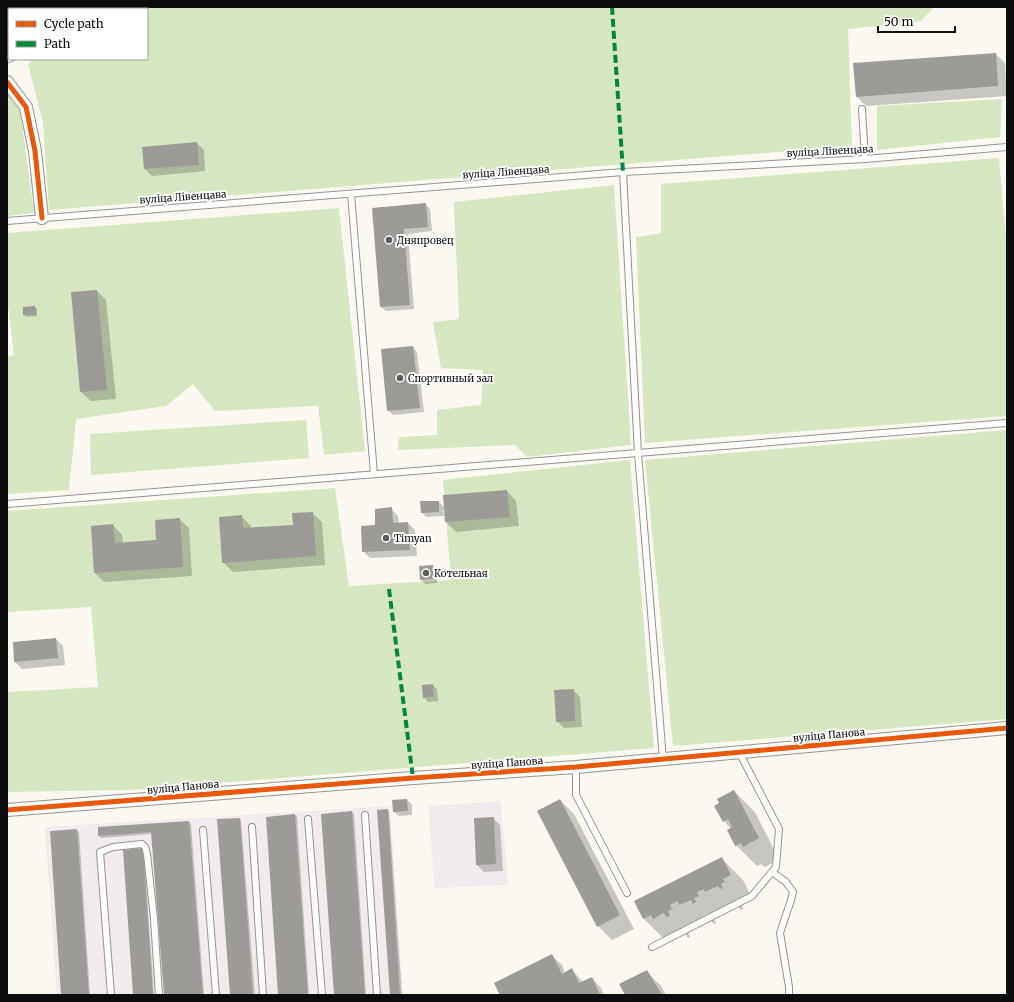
<svg xmlns="http://www.w3.org/2000/svg" width="1014" height="1002" font-family="Merriweather,serif">
<rect width="100%" height="100%" fill="#faf8f1"/>
<path fill="#f1ebee" d="M501 801 508 885 434 888 429 806Z
M390 806 403 995H57L45 827Z"/>
<path fill="#d6e6c0" d="M114 7H934L921 21 848 29 852 146 49 210 43 123 28 64 35 59H147V9H111Z
M7 93 20 110 34 213 7 216Z
M1002 99 1000 137 877 150V106Z
M999 158 1007 250V416L645 443 636 237 661 233V184Z
M614 185 631 445 527 457 515 445 398 450 399 437 437 435V410L481 405 483 370 441 368 433 322 459 319 454 202Z
M339 208 365 451 324 455 318 406 215 411 193 384 166 406 76 419 69 490 7 494V357L14 355 7 297V233Z
M306 420 309 458 91 475 90 434Z
M1007 430V719L673 746 645 460Z
M630 460 654 748 133 790 7 792V692L98 687 91 607 7 612V511L335 488 349 586 451 580 443 480Z"/>
<path fill="#0003" d="M996 54 1005 63 1007 96 866 106 857 97Z
M197 143 204 150 205 171 152 176 145 169Z
M425 204 430 209 432 231 408 234 414 309 386 311 381 307 373 209Z
M97 291 106 300 116 399 91 401 81 392Z
M35 307 37 309V316L26 317 24 315Z
M413 347 417 352 424 412 393 415 388 410Z
M507 491 516 501 519 526 456 532 446 522 445 510H443L444 516 426 517 422 512 439 502 445 508Z
M391 509 398 516 399 524 408 523 415 530 417 556 370 558 363 551 376 526Z
M312 513 322 522 325 565 233 572 223 562 241 516 251 526V529L294 525Z
M179 519 189 528 192 576 104 582 95 573 113 525 122 535 123 543 157 541Z
M432 566 437 571V583L425 584 421 579Z
M56 639 63 646 65 665 22 669 15 662Z
M432 685 437 689 438 701 428 702 424 697Z
M573 690 580 697 582 727 564 728 557 721Z
M734 791 755 812 779 859 765 867 761 864 757 866 736 845 731 829 724 821Z
M407 800 412 804V815L399 816 394 812 393 801Z
M560 800 574 814 634 929 612 940 598 926Z
M387 810 389 812 402 995H391Z
M352 812 354 814 366 995H335Z
M295 815 297 817 309 995H279Z
M493 818 500 825 503 871 484 872 477 865Z
M239 819 241 821 255 995H231Z
M189 822 191 824 204 995H165L152 834 101 838 99 836Z
M77 830 79 832 90 995H62L51 832Z
M124 851H144L154 995H134Z
M722 859 743 880 751 896 743 900 745 904 742 905 743 909 741 910 738 907 727 913 724 910 717 913 719 917 714 919 716 923 714 924 711 921 701 926 698 923 690 926 692 930 688 932 690 937 688 938 685 934 675 939 671 936 664 939 643 918Z
M552 956 562 965 565 973 572 970 583 982 592 978 601 988 604 995H501Z
M646 971 661 986 666 995H626Z"/>
<path fill="#9d9b97" d="M996 53 998 86 856 97 853 63Z
M197 142 199 165 144 169 142 147Z
M426 203 428 227 404 229 410 305 380 307 372 208Z
M97 290 107 390 80 392 71 292Z
M35 306 36 315H23V307Z
M413 346 420 408 387 411 381 349Z
M507 490 510 517 445 522 443 495Z
M420 501H439V512L421 513Z
M392 507 393 523 408 522 410 550 362 552 361 526 375 525V509Z
M313 512 316 556 222 563 219 517 242 515 243 528 293 525 292 513Z
M180 518 183 567 94 573 91 526 113 524 115 543 156 540 155 520Z
M433 565V579L420 580 419 566Z
M56 638 58 658 14 662 13 642Z
M433 684 434 697 423 698 422 685Z
M574 689 575 721 556 722 554 690Z
M734 790 759 838 743 847 741 843 735 846 727 830 732 827 728 819 723 822 714 806 719 803 717 799Z
M407 799 408 811 393 812 392 800Z
M560 799 620 915 597 927 537 811Z
M388 809 400 995H390L377 810Z
M352 811 365 995H334L321 814Z
M295 814 308 995H278L266 817Z
M494 817 496 864 476 865 474 818Z
M240 818 253 995H230L217 819Z
M189 821 203 995H164L151 832 98 836V827Z
M77 829 89 995H61L50 831Z
M143 848 153 995H133L123 850Z
M722 857 731 875 723 879 725 882 721 884 723 888 720 889 718 886 705 892 704 889 697 892 699 896 694 898 696 902 693 904 691 900 679 905 678 901 670 905 672 909 668 911 670 916 666 917 664 913 653 919 651 915 643 919 634 901Z
M552 954 562 974 572 968 579 983 592 977 600 995H500L494 983Z
M647 970 662 995H625L619 984Z"/>
<g fill="none" stroke-linecap="round" stroke-linejoin="round">
<g stroke="#949390" stroke-width="8">
<path id="service" d="M862 109 865 159
M623 172 638 453 663 759
M351 194 374 474
M7 221 623 172 865 159 1007 147
M7 504 1007 423
M576 767V795L627 893
M365 815 377 995
M308 819 322 995
M252 827 263 995
M203 830 216 995
M772 872 786 882 793 892 791 900 780 933 789 987V995
M652 947 752 896 776 867 779 829 739 752
M111 995 100 852 113 847 142 844 145 847 147 854 154 919 159 995"/>
</g>
<g stroke="#949390" stroke-width="14">
<path id="minor" d="M7 82 26 107 35 151 42 218
M7 810 413 778 576 767 1007 728"/>
</g>
<g stroke="#949390" stroke-width="17">
<path id="tertiary" d="M77 9 80 7
M7 55 9 54"/>
</g>
<use href="#service" stroke="#fefefd" stroke-width="6"/>
<use href="#minor" stroke="#fefefd" stroke-width="12"/>
<use href="#tertiary" stroke="#fefefd" stroke-width="15"/>
<path stroke="#00873e" stroke-width="4" stroke-dasharray="8 4" stroke-linecap="butt" d="M612 7 623 172
M389 589 413 778"/>
<g stroke="#fff" stroke-width="8">
<path id="cycleway" d="M7 82 26 107 35 151 42 218
M7 810 413 778 576 767 1007 728"/>
</g>
<use href="#cycleway" stroke="#e8590c" stroke-width="5"/>
</g>
<g fill="#605f5d" stroke="#fff" stroke-width="1.5">
<circle cx="389" cy="240" r="4"/>
<circle cx="400" cy="378" r="4"/>
<circle cx="386" cy="538" r="4"/>
<circle cx="426" cy="573" r="4"/>
</g>
<g text-anchor="middle" dominant-baseline="central" stroke-width="4" stroke-linejoin="round" paint-order="stroke">
<g font-size="10" fill="#0d0d0d" stroke="#fff">
<text transform="translate(830 151) rotate(-3)">вуліца Лівенцава</text>
<text transform="translate(506 172) rotate(-4)">вуліца Лівенцава</text>
<text transform="translate(183 197) rotate(-4)">вуліца Лівенцава</text>
<text transform="translate(829 735) rotate(-5)">вуліца Панова</text>
<text transform="translate(507 763) rotate(-4)">вуліца Панова</text>
<text transform="translate(183 787) rotate(-5)">вуліца Панова</text>
</g>
<g font-size="10" fill="#0d0d0d" stroke="#fff" text-anchor="start">
<text x="397" y="240">Дняпровец</text>
<text x="408" y="378">Спортивный зал</text>
<text x="394" y="538">Timyan</text>
<text x="434" y="573">Котельная</text>
</g>
</g>
<rect width="1014" height="1002" fill="none" stroke="#0d0d0d" stroke-width="16"/>
<rect x="8" y="8" width="140" height="52" fill="#ffffff" stroke="#9e9e9e"/>
<rect x="16" y="21" width="20" height="6" fill="#e8590c" stroke="#9e9e9e"/>
<text x="44" y="28" font-size="12" fill="#0d0d0d">Cycle path</text>
<rect x="16" y="41" width="20" height="6" fill="#00873e" stroke="#9e9e9e"/>
<text x="44" y="48" font-size="12" fill="#0d0d0d">Path</text>
<path d="M878 26v6h77v-6" fill="none" stroke="#0d0d0d" stroke-width="2"/>
<text x="884" y="26" font-size="12" fill="#0d0d0d" stroke="#ffffff" stroke-width="3" paint-order="stroke">50 m</text>
</svg>
